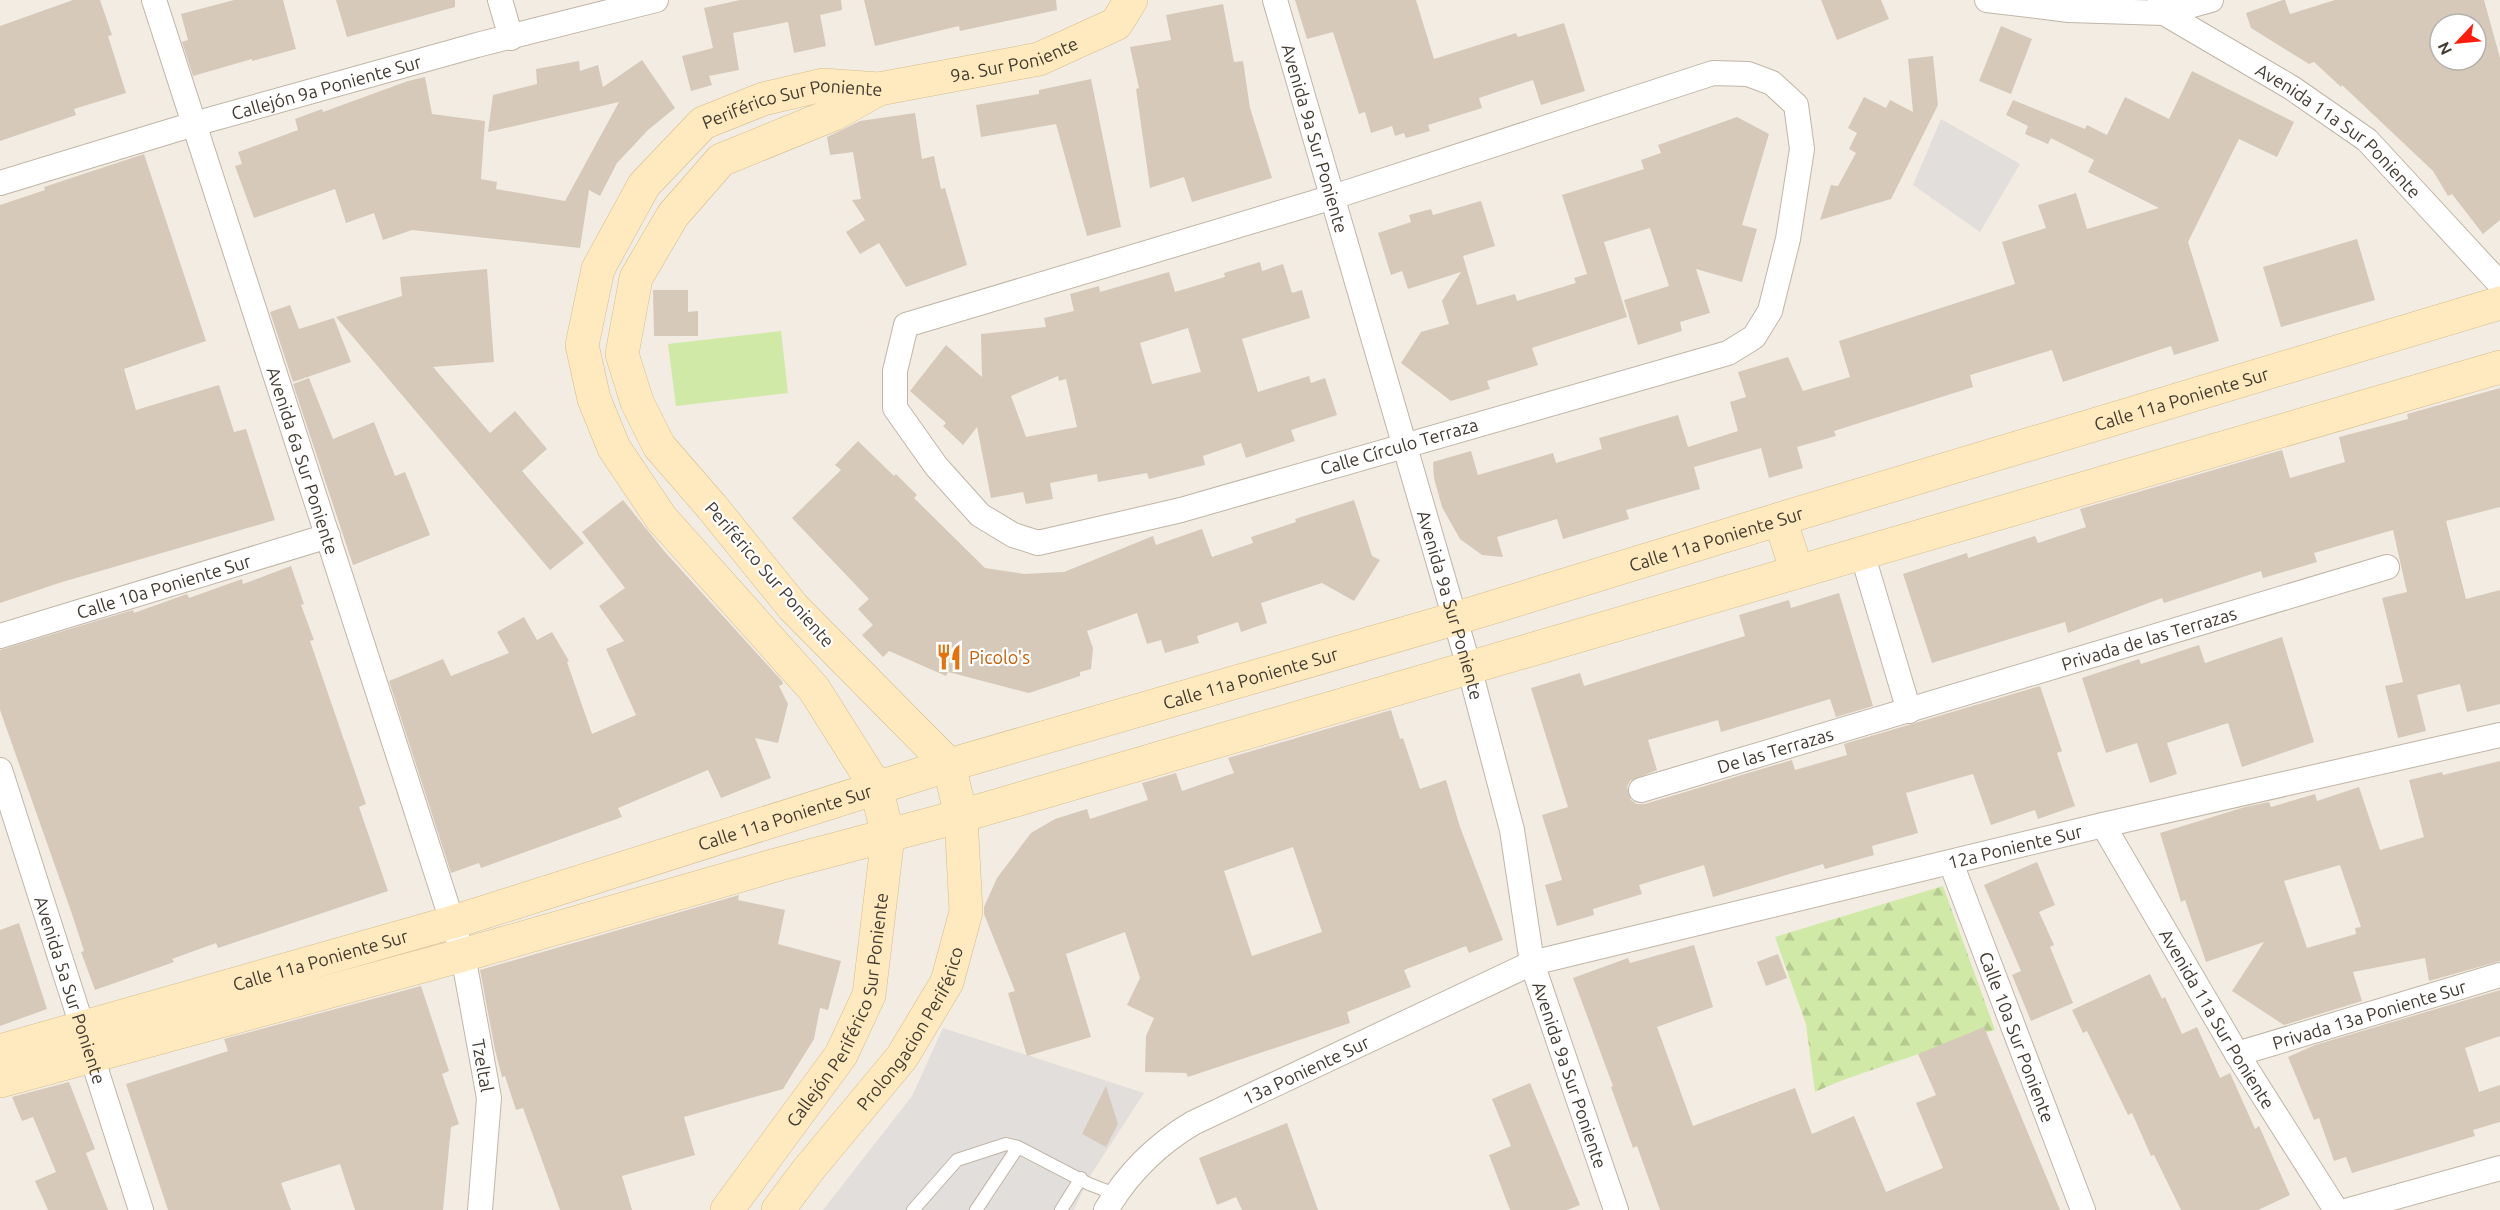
<svg xmlns="http://www.w3.org/2000/svg" width="2500" height="1210" font-family="Ubuntu,sans-serif">
<defs>
<pattern id="forest-firs" width="22" height="20" patternUnits="userSpaceOnUse" patternTransform="scale(1.5)"><rect width="22" height="20" fill="#d1e9a7"/><path d="M5 1l3.5 6h-7zM16 11l3.5 6h-7z" fill="#b5c990"/></pattern>
</defs>
<rect width="100%" height="100%" fill="#f2ece2"/>
<path fill="url(#forest-firs)" d="M1943 886 1995 1030C1964 1037 1936 1048 1907 1058 1875 1069 1845 1078 1815 1092L1806 1024 1775 937Z"/>
<path fill="#d1e9a7" d="M781 331 788 393 676 406 668 344Z"/>
<path fill="#e2dedb" d="M1941 119 2020 164 1980 232 1913 185Z
M943 1028 1144 1093 1088 1179 1074 1210H823L912 1096Z"/>
<path fill="#d7c9b9" fill-rule="evenodd" d="M73 0H100L112 35 108 36 126 93 74 109 76 115 0 141V26Z
M234 0H283L296 49 252 61V59L193 76 182 42 188 40 181 14Z
M336 0H455V7L347 37Z
M740 0H841L842 10 820 15 826 46 794 53 788 22 733 33 739 70 709 76 712 85 691 91 682 56 713 48 704 8Z
M864 0H1056L1057 10 960 31 959 26 875 46Z
M1295 0H1416L1434 59 1516 33 1518 37 1564 23 1585 91 1541 105 1533 80 1479 98 1482 108 1428 125 1430 131 1406 138 1404 133 1395 136 1392 126 1371 133 1365 112 1359 114 1333 32 1307 39Z
M1821 0H1881L1889 19 1837 40Z
M2283 0H2285L2290 14 2335 0H2484L2500 58V220L2483 234 2452 194 2448 196 2433 171 2342 85 2341 87 2314 62 2309 64 2251 28 2246 13ZM2440 24H2476V60H2440Z
M1223 4 1234 62 1243 61 1250 108 1272 178 1192 202 1184 177 1150 188 1136 89 1139 88 1130 47 1171 40 1166 15Z
M2001 26 2032 39 2011 94 1979 81Z
M1933 56 1938 105 1891 199 1820 220 1831 185 1838 186 1856 153 1849 149 1857 133 1848 128 1864 97 1886 108 1890 100 1913 112 1908 59Z
M642 60 675 108 648 130 617 163 600 196 589 190 580 248 412 230 383 240 374 213 346 223 335 189 254 218 235 166 242 164 238 152 298 130 295 119 322 109 323 112 408 81 425 77 432 114 485 121 481 179 497 182 496 189 565 201 619 102 488 132 493 95 537 84 536 69 579 61 580 71 598 65 603 87Z
M2192 71 2294 122 2277 157 2239 139 2188 242 2219 341 2174 355 2171 346 2063 382 2052 350 1970 375 1973 387 1834 431 1836 436 1797 447 1803 468 1769 478 1761 448 1694 467 1700 489 1626 510 1629 519 1563 539 1557 519 1497 537 1503 557 1482 555 1460 539 1442 507 1434 478 1433 462 1471 451 1478 475 1553 453 1556 463 1602 449 1599 438 1678 415 1688 447 1738 431 1730 402 1746 397 1738 372 1788 357 1803 391 1850 377 1839 341 2015 284 2002 242 2046 228 2038 205 2076 193 2087 229 2159 208 2088 172 2094 160 2051 138 2048 144 2025 134 2028 126 2006 115 2013 100 2085 129 2087 125 2107 135 2125 97 2169 119Z
M1091 79 1121 227 1087 236 1056 124 981 137 976 105 1039 94V90Z
M915 113 922 159 934 156 941 189 945 188 967 265 906 287 879 243 860 254 846 232 865 220 852 200 861 199 853 152 830 155 827 137 860 121Z
M1737 117 1769 134 1742 225 1757 229 1742 282 1696 269 1710 313 1680 322 1682 331 1638 345 1624 300 1669 286 1650 228 1604 242 1627 317 1532 348 1538 365 1487 381 1490 389 1451 401 1401 363 1421 332 1449 324 1442 301 1461 272 1408 289 1402 271 1391 275 1378 233 1411 222 1409 215 1431 209 1433 215 1481 201 1495 246 1463 256 1477 305 1515 294 1517 301 1576 283 1574 278 1587 274 1562 195 1644 169 1641 160 1661 153 1658 145Z
M144 154 206 341 124 369 136 410 219 385 234 432 246 429 275 520 59 583 0 603V205L45 190 44 187Z
M2357 239 2375 300 2281 327 2263 267Z
M1260 262 1262 271 1283 264 1292 293 1302 290 1310 318 1242 339 1258 392 1309 376 1311 383 1325 378 1337 415 1291 430 1295 441 1246 458 1241 443 1203 456 1205 465 1149 479 1147 473 1098 482 1097 474 1050 483 1053 499 1026 504 1023 492 991 498 977 427 963 445 943 426 946 423 910 391 946 345 982 377 981 334 1046 327 1044 318 1074 311 1070 294 1099 286 1100 292 1169 272 1175 292 1225 277 1224 273ZM1188 328 1201 372 1152 384 1140 343ZM1058 376 1059 381 1066 379 1077 427 1026 437 1011 396Z
M487 269 494 362 433 367 490 433 515 411 547 449 522 471 584 543 550 570 336 317 402 296 400 277Z
M653 290H688V312L698 311V336H654Z
M290 305 299 329 334 318 351 362 293 382 270 312Z
M309 378 333 439 374 422 395 476 405 472 430 535 353 565 293 384Z
M2500 388V507L2446 521 2466 599 2500 590V704L2467 712 2460 684 2417 695 2426 731 2398 738 2385 686 2403 682 2382 598 2407 592 2393 530 2314 553 2317 562 2263 578 2261 571 2164 603 2162 598 2068 633 2065 622 1932 663 1903 574 1967 553 1968 558 2035 536 2038 543 2086 527 2080 509 2282 450 2290 478 2345 462 2339 437 2408 419 2407 414Z
M858 441 894 476 896 474 917 495 914 498 985 568 1024 574 1064 572 1153 536 1156 545 1202 529 1212 557 1253 543 1251 537 1296 522 1295 519 1354 500 1372 556 1380 560 1354 601 1322 583 1261 603 1267 623 1241 632 1238 622 1197 636 1199 643 1165 653 1161 640 1147 644 1137 613 1087 631 1093 648 1091 669 1080 672V676L1029 693 948 672 946 676 889 651 883 657 862 635 873 625 858 609 869 599 792 518 841 470 835 465Z
M623 500 665 552 782 681 783 684 779 686 788 704 778 743 755 738 771 778 721 798 708 770 618 808 622 817 481 868 479 863 451 873 389 681 443 659 451 676 509 653 497 632 524 617 537 640 552 632 569 661 567 662 592 734 636 715 606 649 624 641 599 606 625 588 582 532Z
M291 566 304 604 301 605 314 640 310 641 366 804 359 807 388 891 218 948 216 943 172 959 174 962 95 990 81 952 84 951 72 914 0 710V650L133 610 134 613 187 594 189 598 242 579 243 584Z
M1839 593 1873 706 1836 717 1830 699 1721 732 1718 720 1648 740 1657 770 1630 781 1627 787 1631 800 1637 804H1645L1792 760 1795 770 1847 755 1844 744 2040 686 2062 751 2057 753 2075 806 2038 819 2035 810 1991 825 1973 774 1906 793 1918 833 1872 846 1874 855 1825 869 1823 864 1713 897 1704 865 1639 885 1642 894 1593 909 1594 915 1557 926 1545 885 1562 880 1542 815 1568 807 1531 688 1580 673 1584 686 1745 636 1739 615 1789 600 1791 608Z
M2282 637 2314 742 2242 767 2228 723 2167 743 2177 774 2150 783 2137 743 2106 753 2082 678 2139 659 2141 664 2199 645 2205 663Z
M1391 710 1400 739 1403 738 1420 789 1446 780 1460 827 1503 940 1469 953 1466 946 1404 970 1411 987 1347 1012 1350 1023 1188 1077 1186 1073 1145 1072 1146 1036 1154 1018 1127 1005 1140 978 1125 932 1066 954 1091 1037 1027 1056 1008 993 1015 991 984 914V907L997 878 1031 833 1055 819 1087 809 1090 819 1148 800 1142 783 1176 773 1182 791 1234 773 1228 758ZM1293 847 1322 932 1252 956 1224 871Z
M2500 761V961L2429 981 2425 958 2353 972 2362 1001 2284 1025 2232 991 2264 942 2206 962 2185 900 2181 902 2160 833 2245 807 2269 802 2271 807 2315 794 2317 801 2359 787 2380 850 2424 837 2409 780 2442 772 2443 775ZM2340 865 2361 927 2355 928 2356 934 2307 948 2284 881Z
M2037 862 2055 905 2039 912 2054 945 2050 947 2073 1003 2031 1021 2012 975 2021 971 1984 885Z
M739 895 738 900 785 910 778 944 841 961 828 1010 820 1008 814 1039 783 1089 684 1117 695 1155 622 1176 632 1210H560L523 1108 516 1110 505 1076 502 1077 495 1050 480 970Z
M19 923 47 1009 0 1026V930Z
M1694 945 1713 1007 1657 1027 1693 1126 1795 1088 1812 1134 1854 1116 1886 1192 1943 1168 1916 1103 1936 1095 1918 1054 1984 1027 2060 1210H1660L1637 1146 1633 1148 1611 1087 1613 1086 1573 978 1628 958 1630 963Z
M1778 954 1787 978 1766 986 1757 962Z
M2150 974 2162 999 2165 997 2182 1034 2197 1027 2220 1078 2230 1073 2255 1129 2259 1126 2290 1195 2258 1210H2181L2154 1155 2151 1156 2132 1113 2128 1115 2087 1031 2083 1033 2072 1010Z
M421 986 449 1071 442 1074 459 1124 451 1127 443 1210H355L340 1164 281 1183 291 1210H168L126 1084 228 1051 224 1039Z
M2500 990V1036L2465 1048 2479 1092 2500 1085V1122L2473 1130 2475 1136 2352 1173 2346 1157 2334 1161 2319 1118 2314 1120 2288 1057 2315 1045Z
M69 1082 95 1149 86 1153 108 1210H48L35 1181 56 1172 33 1117 22 1121 12 1097Z
M1530 1083 1580 1205 1567 1210H1510L1489 1155 1511 1146 1492 1099Z
M1106 1086 1118 1124 1106 1147 1082 1134Z
M1287 1123 1318 1210H1242L1236 1197 1217 1205 1199 1158Z"/>
<g fill="none" stroke-linecap="round" stroke-linejoin="round">
<g stroke="#c0b5a7" stroke-width="14">
<path id="lane" d="M913 1210 957 1160 1006 1144 1018 1147 1089 1184 1115 1194
M976 1210 1018 1147
M1061 1210 1081 1178"/>
</g>
<g stroke="#c0b5a7" stroke-width="26">
<g id="street">
<path id="s1" d="M154 0 463 955 489 1098 480 1210"/>
<path d="M500 0 511 38"/>
<path id="s2" d="M1275 0 1469 667 1512 830 1532 963 1616 1210"/>
<path d="M1987 0 2069 10 2164 13 2211 0"/>
<path id="s3" d="M2160 0 2164 13 2292 88 2367 140 2500 284"/>
<path d="M1713 73 1748 74 1772 83 1796 105 1802 149 1788 239 1770 311 1754 337 1728 353 1181 510 1038 543 1013 535 980 515 936 466 895 408V371L906 325 1333 197Z"/>
<path id="s4" d="M0 183 194 124 477 45 656 0"/>
<path d="M1862 553 1909 711"/>
<path id="s5" d="M0 636 328 536"/>
<path id="s6" d="M0 770 141 1210"/>
<path id="s7" d="M1641 790 2387 567"/>
<path id="s8" d="M2103 825 2237 1054 2336 1210"/>
<path id="s9" d="M1951 863 2083 1210"/>
<path id="s10" d="M2237 1054 2500 975"/>
<path id="s11" d="M1106 1210C1128 1173 1156 1145 1193 1123L1532 963 2103 825 2500 735"/>
<path d="M2349 1210 2500 1168"/>
</g>
</g>
<g stroke="#d4bd8e" stroke-width="34">
<g id="secondary">
<path d="M1780 519 1797 572"/>
<path id="s12" d="M0 1051 453 922 949 765 1454 619 1780 519 2500 303"/>
<path d="M0 1081 463 955 783 863 961 816 2500 367"/>
<path id="s13" d="M727 1210 841 1055 869 995 888 836 876 787 814 689 661 518 614 448 594 399 582 345 598 269 644 185 703 123 763 99 823 85 879 89 1039 59 1116 24 1131 0"/>
<path id="s14" d="M778 1210 808 1170 902 1057 947 982 966 912 961 816 949 765 793 607 712 507 659 446 637 402 622 354 636 278 673 215 721 160 834 114 879 89"/>
</g>
</g>
<use href="#lane" stroke="#fff" stroke-width="12"/>
<use href="#street" stroke="#fff" stroke-width="24"/>
<use href="#secondary" stroke="#ffeabf" stroke-width="33"/>
</g>
<defs>
<g id="restaurant-bare" transform="scale(2.07)"><path d="M-5-6h1v4h1v-4h1v4h1v-4h1v5L-1.5 .5V6h-2V.5L-5-1ZM5-6V6H3V1.5H1.5Q1.5-4 5-6Z" fill="#e8710a" stroke="#fff" stroke-width="2.5" paint-order="stroke"/></g>
</defs>
<g fill-rule="evenodd">
<use href="#restaurant-bare" x="949" y="657"/>
</g>
<g text-anchor="middle" dominant-baseline="central" stroke-width="4.5" stroke-linejoin="round" paint-order="stroke">
<g font-size="18" fill="#433b32" stroke="#fff">
<text stroke="none"><textPath href="#s13" startOffset="1587">9a. Sur Poniente</textPath></text>
<text stroke="none"><textPath href="#s4" startOffset="340">Callejón 9a Poniente Sur</textPath></text>
<text stroke="none"><textPath href="#s13" startOffset="1359">Periférico Sur Poniente</textPath></text>
<text stroke="none"><textPath href="#s3" startOffset="225">Avenida 11a Sur Poniente</textPath></text>
<text stroke="none"><textPath href="#s2" startOffset="144">Avenida 9a Sur Poniente</textPath></text>
<text stroke="none"><textPath href="#s12" startOffset="2277">Calle 11a Poniente Sur</textPath></text>
<text transform="translate(1399 446) rotate(-16)">Calle Círculo Terraza</text>
<text stroke="none"><textPath href="#s1" startOffset="484">Avenida 6a Sur Poniente</textPath></text>
<text stroke="none"><textPath href="#s12" startOffset="1791">Calle 11a Poniente Sur</textPath></text>
<text transform="translate(770 574) rotate(49)">Periférico Sur Poniente</text>
<text stroke="none"><textPath href="#s5" startOffset="171">Calle 10a Poniente Sur</textPath></text>
<text stroke="none"><textPath href="#s2" startOffset="630">Avenida 9a Sur Poniente</textPath></text>
<text stroke="none"><textPath href="#s7" startOffset="530">Privada de las Terrazas</textPath></text>
<text stroke="none"><textPath href="#s12" startOffset="1305">Calle 11a Poniente Sur</textPath></text>
<text stroke="none"><textPath href="#s7" startOffset="140">De las Terrazas</textPath></text>
<text stroke="none"><textPath href="#s12" startOffset="819">Calle 11a Poniente Sur</textPath></text>
<text stroke="none"><textPath href="#s11" startOffset="996">12a Poniente Sur</textPath></text>
<text stroke="none"><textPath href="#s12" startOffset="333">Calle 11a Poniente Sur</textPath></text>
<text stroke="none"><textPath href="#s6" startOffset="231">Avenida 5a Sur Poniente</textPath></text>
<text stroke="none"><textPath href="#s13" startOffset="234">Callejón Periférico Sur Poniente</textPath></text>
<text stroke="none"><textPath href="#s10" startOffset="138">Privada 13a Poniente Sur</textPath></text>
<text stroke="none"><textPath href="#s8" startOffset="225">Avenida 11a Sur Poniente</textPath></text>
<text stroke="none"><textPath href="#s14" startOffset="226">Prolongacion Periférico</textPath></text>
<text stroke="none"><textPath href="#s9" startOffset="186">Calle 10a Sur Poniente</textPath></text>
<text stroke="none"><textPath href="#s1" startOffset="1116">Tzeltal</textPath></text>
<text stroke="none"><textPath href="#s11" startOffset="249">13a Poniente Sur</textPath></text>
<text stroke="none"><textPath href="#s2" startOffset="1116">Avenida 9a Sur Poniente</textPath></text>
</g>
<g font-size="18" fill="#c56008" stroke="#fff" text-anchor="start">
<text x="969" y="657">Picolo's</text>
</g>
</g>
<g transform="translate(2458 42) rotate(244)"><circle r="28" fill="#ffffff" stroke="#b4b1ad" stroke-width="1.5"/>
<path d="M0-4.5L10 22L0 15L-10 22Z" fill="#ff1c0c"/>
<text y="-9" font-size="16" font-weight="bold" text-anchor="middle" fill="#433b32">N</text>
</g>
</svg>
